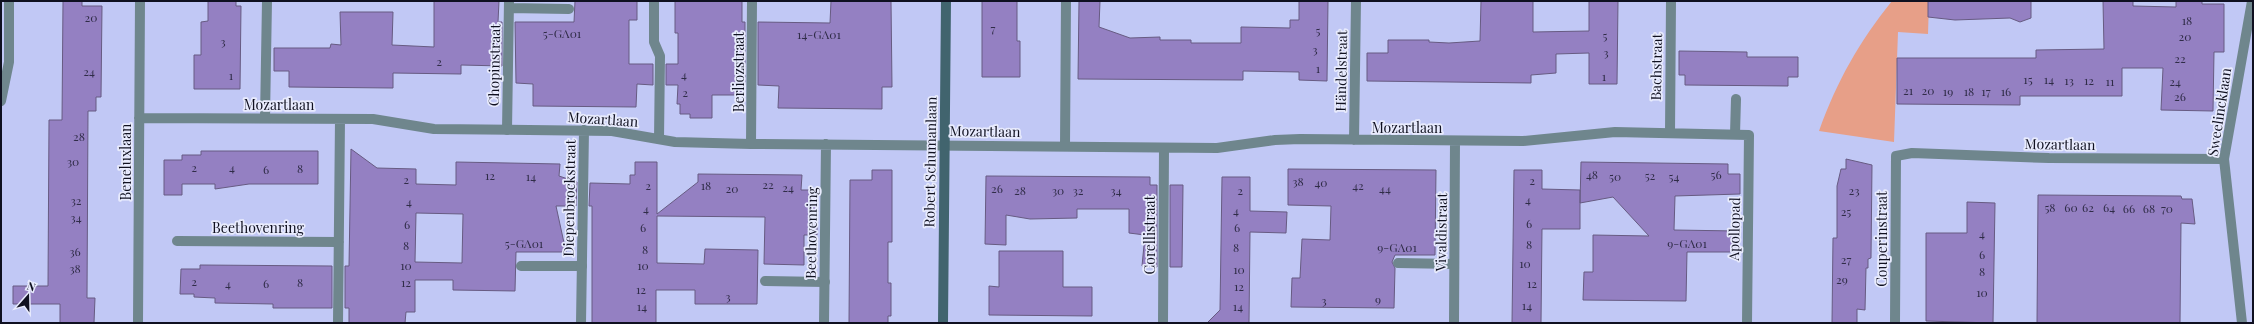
<svg xmlns="http://www.w3.org/2000/svg" width="2254" height="324" font-family="'Playfair Display',serif">
<rect width="100%" height="100%" fill="#c1c8f5"/>
<path fill="#e79f88" d="M1892 1H1929L1928 34 1898 32 1894 142 1819 131C1837 81 1859 42 1892 1Z"/>
<path fill="#9480c2" stroke="#675b82" fill-rule="evenodd" d="M63 1H82V6H102L101 97H96V111H88L87 298H95L94 323H60V304H13V286H48L49 120H62Z
M208 1H236V6H241L240 89H194V55H201V22L208 21Z
M434 1H499L498 22H502V66L461 65V74L393 73V88L289 87V71H274V48H330L331 44 341 45 340 12H393L392 45 434 47Z
M575 1H637V20H629V64H653V85L637 84 636 107 533 106V84L516 83 515 22H574Z
M675 1H742V22H745V85H741V95H712V118H690V114H680V104H677L678 85H666V64H678V33H675Z
M831 1H891L892 87H882V109L778 108 779 86 758 85V22L830 23Z
M982 1H1017V41H1020V77H982Z
M1079 1H1100L1099 27 1130 38 1160 37V40H1191V43H1241V27L1290 28V20H1299V1H1328L1327 81 1299 80V72L1243 71V80L1078 79Z
M1481 1H1533V32L1589 31V1H1618L1617 84H1589V53L1556 54V73L1531 75V83L1367 81V53H1388V40H1429V42L1449 43 1480 41Z
M1928 1H2031V18L2020 22 2010 18 1955 20 1928 17Z
M2103 1H2133V6L2176 7V1H2202V4H2224V52H2214L2213 111 2161 110 2163 68H2122V96H2020V105L1897 104V58H2036V50L2104 49Z
M1679 51 1747 52V57H1798V77H1788V86L1685 85V75H1679Z
M351 149 377 168 416 169V184L456 185V162L560 164 559 176 577 182 576 206H556L566 252H516L515 291 453 290V280H415V312H406L405 323H349V308H345V266H349ZM416 213 463 214 462 263 415 262Z
M201 151H318V184H249L215 189V184H182V195H164V160H182V155H201Z
M1846 159 1872 165 1871 258 1868 259V268H1866L1865 310 1857 309V323H1832L1833 238H1837V186L1841 169H1846Z
M635 162H657V214L698 182V174L802 175 801 190H817V235H804V265L764 264 765 217 657 216V263L704 264 705 249 758 250 757 304H695V290H656V323H592V206H589L590 183 630 184V175H635Z
M1581 162 1728 164V174H1740V194L1675 196 1674 230 1737 231V252H1687L1686 301 1583 300 1584 272H1593V235L1649 236 1613 197 1580 203Z
M1288 169 1436 170 1435 255H1395L1392 262 1395 268 1394 308 1291 307 1292 278H1300L1302 239 1330 240 1331 206 1288 205Z
M872 170H892V242H888V283H891V316H888V323H849L850 180H872Z
M1514 170H1542V189L1580 190V229H1542L1541 323H1512Z
M986 176 1150 177V185H1157V267L1142 266 1145 235 1129 233V209H1077V218L1030 219 1006 215V245L985 244Z
M1222 177H1250V211L1287 212 1286 233 1250 232 1249 323H1207L1220 310Z
M1170 185H1183L1182 267H1170Z
M2038 195 2181 196 2182 199H2192L2195 224 2181 223 2180 323H2037Z
M1967 202 1995 203 1993 323 1926 321V233H1967Z
M999 251H1063V287H1092V316L989 315V286L999 287Z
M200 265 332 266V308H273V304L215 303V298L194 297V294H180L181 269H200Z"/>
<g fill="none" stroke-linecap="round" stroke-linejoin="round">
<path stroke="#6f868d" stroke-width="10" d="M509 8 569 9
M507 130 509 1
M1735 134 1736 99
M751 144 752 1
M1398 263 1454 264
M521 266H582
M765 281 825 282"/>
<path stroke="#6f868d" stroke-width="10" d="M654 1V42L660 56 659 139
M1 101 9 62V1
M139 118 373 119 434 129 612 131 675 142 751 144 1217 148 1275 140 1300 139 1523 141 1615 132 1749 135 1747 323
M265 118 267 1
M1670 133 1671 1
M1354 140 1356 1
M1065 146 1066 1
M177 241 339 242
M138 323 140 1
M338 323 340 119
M581 323 584 130
M824 323 826 144
M1163 323 1164 148
M1454 323 1455 141
M1895 323 1896 156 1912 153 2049 158 2224 159
M2242 323 2224 159 2252 1"/>
<path stroke="#41646e" stroke-width="10" d="M943 323 946 1"/>
</g>
<g text-anchor="middle" dominant-baseline="central" stroke-width="3.5" stroke-linejoin="round" paint-order="stroke">
<g font-size="12" fill="#302c48">
<text x="91" y="17">20</text>
<text x="2187" y="20">18</text>
<text x="993" y="28">7</text>
<text x="1318" y="30">5</text>
<text x="562" y="33">5-GA01</text>
<text x="819" y="34">14-GA01</text>
<text x="1605" y="35">5</text>
<text x="2185" y="36">20</text>
<text x="223" y="41">3</text>
<text x="1315" y="49">3</text>
<text x="1606" y="52">3</text>
<text x="2180" y="58">22</text>
<text x="439" y="61">2</text>
<text x="1318" y="68">1</text>
<text x="89" y="71">24</text>
<text x="684" y="74">4</text>
<text x="231" y="75">1</text>
<text x="1604" y="76">1</text>
<text x="2028" y="79">15</text>
<text x="2049" y="79">14</text>
<text x="2069" y="80">13</text>
<text x="2089" y="80">12</text>
<text x="2110" y="81">11</text>
<text x="2175" y="81">24</text>
<text x="1908" y="90">21</text>
<text x="1928" y="90">20</text>
<text x="1948" y="91">19</text>
<text x="1969" y="91">18</text>
<text x="1986" y="91">17</text>
<text x="2006" y="91">16</text>
<text x="685" y="92">2</text>
<text x="2180" y="96">26</text>
<text x="79" y="136">28</text>
<text x="73" y="161">30</text>
<text x="194" y="167">2</text>
<text x="232" y="167">4</text>
<text x="300" y="168">8</text>
<text x="266" y="169">6</text>
<text x="1592" y="174">48</text>
<text x="1716" y="174">56</text>
<text x="490" y="175">12</text>
<text x="1650" y="175">52</text>
<text x="531" y="176">14</text>
<text x="1615" y="176">50</text>
<text x="1674" y="176">54</text>
<text x="406" y="179">2</text>
<text x="1532" y="180">2</text>
<text x="1298" y="181">38</text>
<text x="1321" y="182">40</text>
<text x="768" y="184">22</text>
<text x="648" y="185">2</text>
<text x="706" y="185">18</text>
<text x="1358" y="185">42</text>
<text x="788" y="187">24</text>
<text x="732" y="188">20</text>
<text x="997" y="188">26</text>
<text x="1385" y="188">44</text>
<text x="1020" y="190">28</text>
<text x="1058" y="190">30</text>
<text x="1078" y="190">32</text>
<text x="1116" y="190">34</text>
<text x="1240" y="190">2</text>
<text x="1854" y="190">23</text>
<text x="1528" y="199">4</text>
<text x="76" y="200">32</text>
<text x="409" y="201">4</text>
<text x="2050" y="207">58</text>
<text x="2071" y="207">60</text>
<text x="2088" y="207">62</text>
<text x="2109" y="207">64</text>
<text x="646" y="208">4</text>
<text x="2129" y="208">66</text>
<text x="2149" y="208">68</text>
<text x="2167" y="208">70</text>
<text x="1236" y="210">4</text>
<text x="1846" y="211">25</text>
<text x="76" y="217">34</text>
<text x="1529" y="223">6</text>
<text x="407" y="224">6</text>
<text x="643" y="227">6</text>
<text x="1237" y="227">6</text>
<text x="1982" y="233">4</text>
<text x="524" y="243">5-GA01</text>
<text x="1687" y="243">9-GA01</text>
<text x="1529" y="244">8</text>
<text x="406" y="245">8</text>
<text x="1236" y="247">8</text>
<text x="1397" y="247">9-GA01</text>
<text x="645" y="249">8</text>
<text x="75" y="251">36</text>
<text x="1982" y="254">6</text>
<text x="1846" y="259">27</text>
<text x="1525" y="263">10</text>
<text x="406" y="265">10</text>
<text x="643" y="265">10</text>
<text x="75" y="268">38</text>
<text x="1239" y="269">10</text>
<text x="1982" y="271">8</text>
<text x="1842" y="279">29</text>
<text x="194" y="281">2</text>
<text x="300" y="282">8</text>
<text x="406" y="282">12</text>
<text x="228" y="283">4</text>
<text x="266" y="283">6</text>
<text x="1532" y="283">12</text>
<text x="1239" y="286">12</text>
<text x="641" y="289">12</text>
<text x="1982" y="292">10</text>
<text x="728" y="296">3</text>
<text x="1378" y="299">9</text>
<text x="1324" y="300">3</text>
<text x="1527" y="305">14</text>
<text x="642" y="306">14</text>
<text x="1238" y="306">14</text>
</g>
<g font-size="14" fill="#0f1020" stroke="#e8ebfd">
<text transform="translate(494 65) rotate(-89)">Chopinstraat</text>
<text transform="translate(1656 67) rotate(-89)">Bachstraat</text>
<text transform="translate(1341 71) rotate(-89)">Händelstraat</text>
<text transform="translate(738 72) rotate(-90)">Berliozstraat</text>
<text x="279" y="104">Mozartlaan</text>
<text transform="translate(2219 112) rotate(-81)">Sweelincklaan</text>
<text transform="translate(603 119) rotate(4)">Mozartlaan</text>
<text x="1407" y="127">Mozartlaan</text>
<text transform="translate(985 131) rotate(1)">Mozartlaan</text>
<text transform="translate(2060 144) rotate(1)">Mozartlaan</text>
<text transform="translate(125 162) rotate(-90)">Beneluxlaan</text>
<text transform="translate(930 162) rotate(-89)">Robert Schumanlaan</text>
<text transform="translate(569 198) rotate(-89)">Diepenbrockstraat</text>
<text x="258" y="227">Beethovenring</text>
<text transform="translate(1734 229) rotate(-89)">Apollopad</text>
<text transform="translate(1441 232) rotate(-89)">Vivaldistraat</text>
<text transform="translate(811 233) rotate(-89)">Beethovenring</text>
<text transform="translate(1149 235) rotate(-90)">Corellistraat</text>
<text transform="translate(1881 239) rotate(-90)">Couperinstraat</text>
</g>
</g>
<rect width="2254" height="324" fill="none" stroke="#0f1020" stroke-width="4"/>
<g transform="translate(28 296) rotate(20)" stroke="#e8ebfd" stroke-width="3" paint-order="stroke">
<path d="M0-3L7 15L0 10L-7 15Z" fill="#0f1020"/>
<text y="-6" font-size="11" font-weight="bold" text-anchor="middle" fill="#0f1020">N</text>
</g>
</svg>
